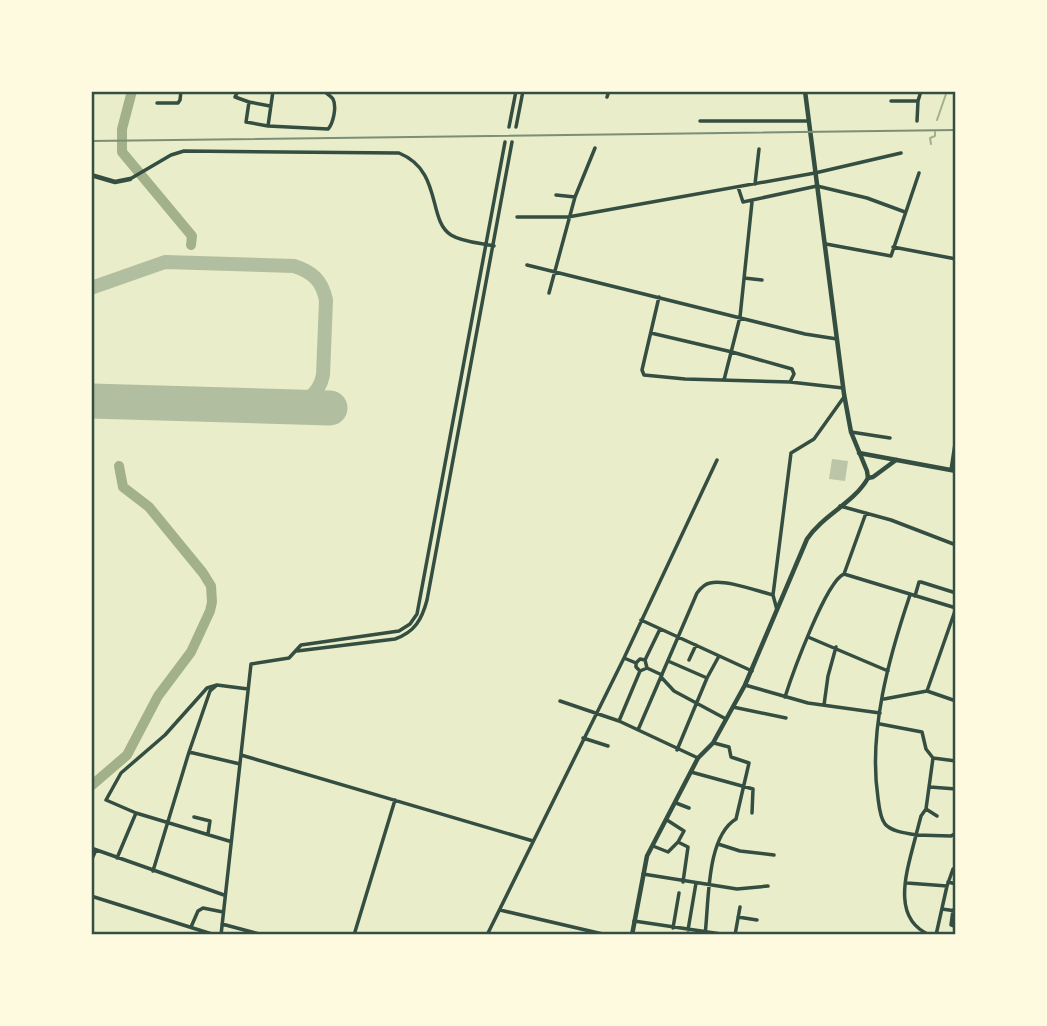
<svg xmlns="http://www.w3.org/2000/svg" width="1047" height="1026" font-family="Commissioner,sans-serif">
<rect width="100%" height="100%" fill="#e9edc9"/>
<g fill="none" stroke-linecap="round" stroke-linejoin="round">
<path stroke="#a3b18a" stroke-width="2" d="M937 120 947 91
M931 144 930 138 935 136V132"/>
<path stroke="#a3b18a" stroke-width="10" d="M132 91 122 129V152L192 236 191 245
M91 786 127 755 158 696 191 652 210 611 212 602 211 586 203 573 149 507 123 487 119 466"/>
<path stroke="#b2bea0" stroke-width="14" d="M91 288 165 262 294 266C313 272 322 281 326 300L323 375C319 396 302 405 282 407"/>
<path stroke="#b2bea0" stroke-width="35" d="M91 401 330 408"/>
</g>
<path fill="#bcc5a7" d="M832 459 848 461 845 481 829 479Z"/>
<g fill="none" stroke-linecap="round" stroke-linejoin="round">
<path stroke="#344e41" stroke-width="3.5" d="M238 91 235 97 249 102 246 122 268 126
M273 91 268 126 328 129C333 124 337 107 333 99 331 96 327 94 324 91
M607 97 609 91
M891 101H918
M249 102 270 106
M157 103H178L180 100 181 91
M700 121H809
M917 121 918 101 921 91
M509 127 516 91
M516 127 523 91
M130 179 171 155 184 151 399 153C443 171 427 220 451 235 462 242 480 243 494 246
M755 184 759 149
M738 187 743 202 817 186 867 198 905 212
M556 195 575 197
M517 217H568L815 173 901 153
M826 244 891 256 919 173
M893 247 956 259
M527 265 805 334 837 339
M744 278 762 280
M549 293 575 197 595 148
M659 297 642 370 644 375 685 379 790 382 843 388
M651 333 732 352 792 369 794 374 790 382
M724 380 740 317 752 202
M851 432 890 438
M951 470 956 437
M840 506 891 520 956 545
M844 574 956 608
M910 595C889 657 868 732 878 798 879 806 880 818 885 824 892 832 906 833 916 835 908 868 889 918 930 935
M915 596 919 582H921L956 593
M777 610 773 595 791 453 814 439 844 397
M641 620 752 671
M808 637 888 671
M297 651 395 639C415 632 422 619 427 600L512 142
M624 658 636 663
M645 660 660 629
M689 660 696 645
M668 661 707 678
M647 668 645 660 640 659 636 663V667L640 671 647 668 662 675
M661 677 674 691 726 719
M217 685 207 688 165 735 121 773 106 800 136 813 229 841
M745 685 808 703 880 713
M927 691 956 608
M785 697C792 675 826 581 844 574L866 513
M884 699 927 691 956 701
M560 701 619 721 698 758
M824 705 828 676 836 647
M733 707 786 718
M619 721 640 671
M880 724 922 732 926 749 933 758 926 809 921 816 916 835 951 836 956 833
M638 730 697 593C700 589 704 584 710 583 725 579 757 591 773 595
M583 738 608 746
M677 750 707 678 719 656
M189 752 240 764
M241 755 533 841
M933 758 956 761
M691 772 753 789 752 813
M930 787 956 789
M676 803 689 808
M926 809 937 816
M194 817 210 821 208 834
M667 820 684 831 678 842 688 847 683 882
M718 844 740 851 774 855
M653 846 668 852 678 842
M91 848 224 895
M117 858 136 813
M91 861 96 850
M153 871 189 752 210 691 217 685 248 689
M643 874 737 889 768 886
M948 882 956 884
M907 883 947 886 953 869
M91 896 215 935
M942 909 956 911
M500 910 607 935
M953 910 951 925 956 927
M738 917 757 920
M634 921 728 935
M222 924 263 935
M191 927 198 911 203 908 223 912
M673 928 679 893
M688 930 696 883
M221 935 251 664 289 658 301 645 399 631 410 624 417 614 505 142
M354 935 395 800
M487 935 624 658 717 460
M705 935C709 903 706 837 736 819L749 763 731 757 729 747 714 743
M735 935 740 907
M936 935 947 886"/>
<path stroke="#344e41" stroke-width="4.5" d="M91 175 115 182 130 179
M859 453 956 471
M868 478 873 477 896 460"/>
<path stroke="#344e41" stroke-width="4.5" d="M632 935 647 856 698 758 713 743 745 685 807 539C823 515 854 503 868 478L867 471 851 432 844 394 805 91"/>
<path stroke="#7c8e77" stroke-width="2" d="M91 141 956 130"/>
</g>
<rect width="1047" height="1026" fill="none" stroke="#fefae0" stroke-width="186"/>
<rect x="93" y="93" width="861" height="840" fill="none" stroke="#344e41" stroke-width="2.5"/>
</svg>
